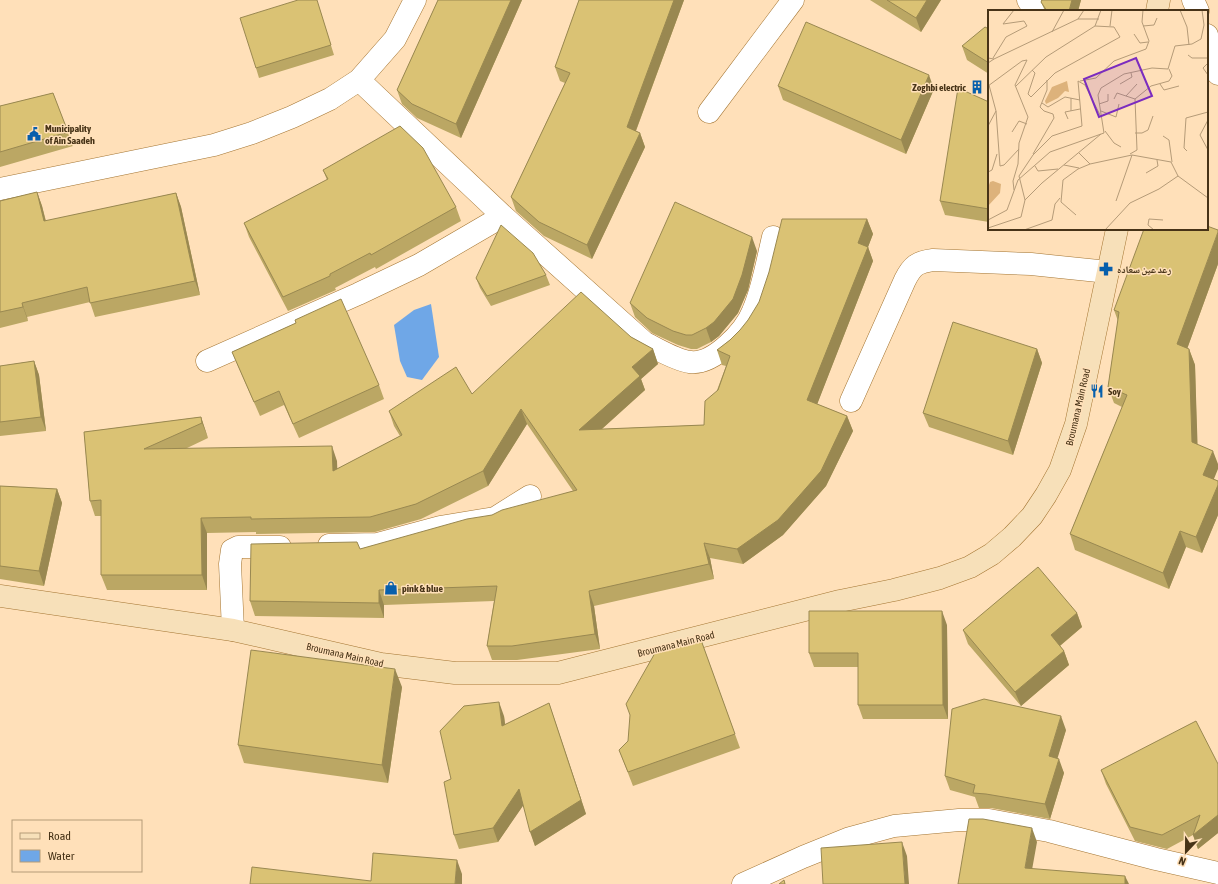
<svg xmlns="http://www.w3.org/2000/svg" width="1218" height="884" font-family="'Asap Condensed','Noto Naskh Arabic',sans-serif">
<rect width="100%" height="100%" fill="#ffe0b9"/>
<path fill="#6fa7e7" d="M431 304 439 357 422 380 407 377 400 361 394 325 414 310Z"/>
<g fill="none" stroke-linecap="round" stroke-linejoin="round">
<g stroke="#a47532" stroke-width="23">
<path id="street" d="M1028 0 1035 11
M1193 0 1198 11
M1207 35 1218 74
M359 80 503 216 645 343C658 349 675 360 690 362 714 365 745 331 753 311 763 288 767 262 773 237
M709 112 793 0
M0 189 214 145 252 133 292 117 330 99 359 80 395 39 415 0
M207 361 358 294 419 265 503 216
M851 401 905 280C912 266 917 262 933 260L1031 264 1108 272
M329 545 377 544 440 527 495 518 530 496
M233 630 230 564 232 550 238 547H280
M743 884 803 857 850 838 894 826 959 820H989L1049 831 1156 859 1218 873"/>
</g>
<g stroke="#a47532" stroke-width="23">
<path id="secondary" d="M1157 11 1159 0
M0 596 233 630 381 664 455 673H558L840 601 894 590 940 578 970 567 992 554 1012 537 1032 516 1046 495 1060 470 1076 424 1117 229"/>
</g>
<use href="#street" stroke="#fff" stroke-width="22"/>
<use href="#secondary" stroke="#f7e0b9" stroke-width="22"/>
</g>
<path fill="#bba764" d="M438 0H522L461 138 417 118 402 104 397 90Z
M579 0H684L636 131 640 133 645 147 592 259 544 236 516 211 511 197 565 83 560 81 555 67Z
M870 0H941L921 32Z
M1042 0H1081L1078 11H1045L1041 2Z
M318 4 334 55 259 78 256 68Z
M989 29V74L967 60 962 46Z
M778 86 934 89 906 154 783 100Z
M53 93 73 146 0 167V106Z
M989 102V222L945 215 940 201Z
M323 170 456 207 461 221 376 269 375 267 335 288 336 290 288 311 249 237 244 223 327 180Z
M37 192 42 206 46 221 176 193 181 207 200 295 95 317 90 302 27 317 28 321 0 328V201Z
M867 219 873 234 868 247 873 261 817 404 847 416 853 431 826 486 783 535 743 564 710 558 714 579 594 606 600 649 517 660H492L487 646 494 601 384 605V618L255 616 250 601 360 549 492 515 573 491 527 424 488 486 421 519 375 532 256 534V532L207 533V590H107L101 575V516H95L90 501 84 432 201 417 208 438 185 449 337 461V469L400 436 394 426 389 411 472 394 631 337 653 349 658 364 641 379 645 390 602 429 704 425 726 366 722 365 717 350 730 340Z
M757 251 748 290 738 313 719 336 711 342 697 349H691L678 345 652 333 635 317 630 303Z
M1218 264 1187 349H1189L1195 365 1197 444 1214 479 1218 481V515L1202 553 1186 547 1169 589 1075 550 1070 534 1122 407 1114 403 1108 387 1118 321 1114 310Z
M546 275 550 285 491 306 480 288 476 278Z
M295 320 379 385 384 399 299 438 284 405 260 416 238 366 232 352 296 323Z
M1037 349 1042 363 1013 455 929 427 923 413Z
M34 361 39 375 46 431 0 436V366Z
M0 486 57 489 62 503 44 586 0 579Z
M1077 613 1082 627 1060 646 1064 651 1069 665 1021 706 968 644 963 630Z
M947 625 948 719H863L858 705V667H814L809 653Z
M701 640 740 748 633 786 619 750 628 741Z
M402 687 388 783 244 763 238 745Z
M504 716 505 724 554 718 586 814 535 846 523 805 498 842 459 849 454 835 451 779Z
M1066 730 1057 758 1064 773 1050 819 991 808H979L975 797 950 790 945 776Z
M1218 764V833L1198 849 1193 835 1167 849 1135 841 1106 784 1101 770Z"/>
<path fill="#998851" d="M511 0H522L461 138 456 124Z
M674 0H684L632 141 627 127Z
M927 0H941L921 32 916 18Z
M1072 0H1081L1078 11H1069Z
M929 75 934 89 906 154 901 140Z
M640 133 645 147 592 259 587 245Z
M37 192 42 206 49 235 44 221Z
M176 193 181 207 200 295 195 281Z
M867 219 873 234 868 247 873 261 813 415 807 400 858 243Z
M1218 232V264L1183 360 1177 344Z
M752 237 757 251 748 290 738 313 719 336 711 342 706 328Z
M22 303 27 317 28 321 23 307Z
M653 349 658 364 641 379 645 390 584 445 579 430 632 367Z
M1037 349 1042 363 1013 455 1008 441Z
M1189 349 1195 365 1198 458 1192 442Z
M34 361 39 375 46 431 41 417Z
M521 409 527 424 488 486 483 471Z
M847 416 853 431 826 486 783 535 743 564 737 549Z
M201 417 208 438 202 423Z
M332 446 337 461 338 486 333 471Z
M1213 451 1218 464V469L1209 491 1203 475Z
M1218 485V515L1202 553 1196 537Z
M57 489 62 503 44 586 39 571Z
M201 518 207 533V590L202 575Z
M1180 531 1186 547 1169 589 1163 573Z
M704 543 710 558 714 579 709 564Z
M379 590 384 605V618L379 603Z
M589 591 594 606 600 649 595 634Z
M942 611 947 625 948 719 943 705Z
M1077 613 1082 627 1056 649 1051 635Z
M1064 651 1069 665 1021 706 1015 692Z
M395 669 402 687 388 783 382 765Z
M499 702 504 716 507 740 502 726Z
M549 703 586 814 535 846 530 832Z
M1061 716 1066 730 1054 770 1049 756Z
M1059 759 1064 773 1050 819 1045 804Z
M519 789 525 803 498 842 493 828Z
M1218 815V833L1198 849 1193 835Z
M1032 828 1037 842 1030 881 1025 868Z
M902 842 907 856 909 884H905Z
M457 860 462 874V884H455Z
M1125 876 1129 884H1125Z"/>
<path fill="#dac274" stroke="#998851" d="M298 0H317L331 45 256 68 240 18Z
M438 0H511L456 124 412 104 397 90Z
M579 0H674L627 127 640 133 587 245 539 222 511 197 570 73 555 67Z
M887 0H927L916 18Z
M1042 0H1072L1069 11H1047L1041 2Z
M806 22 929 75 901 140 778 86Z
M985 27 989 29V63L962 46Z
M958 88 989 102V209L940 201Z
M53 93 68 132 0 152V106Z
M400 126 423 148 456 207 371 255 370 253 330 274V276L283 297 244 223 328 179 323 170Z
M37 192 44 221 176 193 195 281 90 303 87 287 22 303 23 307 0 312V201Z
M675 202 752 237 742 275 733 299 714 322 706 328 692 335H686L673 331 647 318 630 303Z
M782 219H867L858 243 868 247 807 400 847 416 821 471 778 520 737 549 704 543 709 564 589 591 595 634 512 646H487L497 586 379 590V603L250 601 251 544 357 542 360 549 467 519 492 515 502 510 577 490 521 409 483 471 416 504 370 517 251 519V517L201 518 202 575H101V500L90 501 84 432 201 417 202 423 144 449 332 446 333 471 402 435 389 411 456 367 472 394 581 292 631 337 653 349 632 367 640 376 579 430 704 425 705 401 718 390 730 356 717 350 730 340 740 330 748 320 759 302 769 272Z
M501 225 533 253 546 275 487 296 476 278Z
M1207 226 1218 230V232L1177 344 1189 349 1192 442 1213 451 1203 475 1218 481V485L1196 537 1180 531 1163 573 1070 534 1127 395 1108 387 1119 312 1114 310 1144 229H1207Z
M341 299 379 385 293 424 279 391 254 402 232 352 296 323 295 320Z
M953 322 1037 349 1008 441 923 413Z
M34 361 41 417 0 422V366Z
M0 486 57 489 39 571 0 566Z
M1038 567 1077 613 1051 635 1064 651 1015 692 963 630Z
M809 611H942L943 705H858V653H809Z
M701 640 735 734 628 772 619 750 628 741 630 715 626 704 655 653Z
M251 650 395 669 382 765 238 745Z
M984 699 1061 716 1049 756 1059 759 1045 804 986 794 973 793 975 785 945 776 952 709Z
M499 702 502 726 549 703 581 800 530 832 519 789 493 828 454 835 444 782 451 779 440 731 464 706Z
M1196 721 1218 764V815L1193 835 1200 815 1162 835 1130 827 1101 770Z
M969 819H983L1032 828 1025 868 1125 876V884H958Z
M902 842 905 884H823L821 848Z
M373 853 457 860 455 884H250L252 867 371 881Z
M784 880 785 884H779Z"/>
<defs>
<g id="building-bare" transform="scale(1.08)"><path d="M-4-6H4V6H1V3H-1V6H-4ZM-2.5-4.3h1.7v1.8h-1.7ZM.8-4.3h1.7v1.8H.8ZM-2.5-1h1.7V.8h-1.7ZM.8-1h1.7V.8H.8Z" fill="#075fac" stroke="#ffe0b9" stroke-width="2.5" paint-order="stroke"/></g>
<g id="civic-bare" transform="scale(1.08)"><path d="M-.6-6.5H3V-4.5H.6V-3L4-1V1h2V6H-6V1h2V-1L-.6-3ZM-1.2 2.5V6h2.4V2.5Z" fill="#075fac" stroke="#ffe0b9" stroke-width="2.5" paint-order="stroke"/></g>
<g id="pharmacy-bare" transform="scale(1.08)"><path d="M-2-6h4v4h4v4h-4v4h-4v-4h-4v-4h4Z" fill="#075fac" stroke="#ffe0b9" stroke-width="2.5" paint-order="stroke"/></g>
<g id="restaurant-bare" transform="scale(1.08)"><path d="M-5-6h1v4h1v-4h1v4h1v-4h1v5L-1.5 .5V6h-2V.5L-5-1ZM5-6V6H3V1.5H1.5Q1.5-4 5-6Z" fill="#075fac" stroke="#ffe0b9" stroke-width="2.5" paint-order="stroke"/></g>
<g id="shop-bare" transform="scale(1.08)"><path d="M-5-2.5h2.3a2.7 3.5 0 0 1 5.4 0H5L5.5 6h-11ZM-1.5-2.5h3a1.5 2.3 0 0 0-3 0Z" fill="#075fac" stroke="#ffe0b9" stroke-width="2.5" paint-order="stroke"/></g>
</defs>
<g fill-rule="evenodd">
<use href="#building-bare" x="977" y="87"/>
<use href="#civic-bare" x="34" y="134"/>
<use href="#pharmacy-bare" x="1106" y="269"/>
<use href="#restaurant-bare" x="1097" y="391"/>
<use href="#shop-bare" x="391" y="588"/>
</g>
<g text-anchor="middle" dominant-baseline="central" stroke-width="3" stroke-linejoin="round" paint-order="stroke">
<g font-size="10" font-weight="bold" fill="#473317" stroke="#ffe0b9" text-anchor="start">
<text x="966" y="87" text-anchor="end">Zoghbi electric</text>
<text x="45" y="128">Municipality<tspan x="45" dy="12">of Ain Saadeh</tspan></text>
<text x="1117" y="269">رعد عين سعاده</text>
<text x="1108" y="391">Soy</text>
<text x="402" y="588">pink &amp; blue</text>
</g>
<g font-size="10" fill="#473317" stroke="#ffe0b9">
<text transform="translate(1078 407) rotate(-77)">Broumana Main Road</text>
<text transform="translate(676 644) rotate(-14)">Broumana Main Road</text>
<text transform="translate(345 655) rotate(13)">Broumana Main Road</text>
</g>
</g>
<g transform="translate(988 10)">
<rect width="220" height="220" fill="#ffe0b9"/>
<path d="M79 71 81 82 77 81 70 88 58 94 57 91 64 77ZM5 171 13 174 12 183 0 196V178L2 172Z" fill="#ddb27b"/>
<path fill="none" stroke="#b59b78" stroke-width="1" d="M192 0 199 17 201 35M90 9H111M122 16 124 0M155 16 166 15 169 8M64 22 76 0M146 24 152 33 160 32M200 45 204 48H220M0 48 6 49 0 53M5 48 18 27 39 16 36 11 15 14 26 0M6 49 90 9 96 0M220 53 215 58 220 65M44 60 47 63 40 84 43 87 67 63 132 27 126 17 107 16M92 71 108 68 126 51 158 39 161 31 154 12 155 0M132 74 144 67 143 63M172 74 176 80 191 76M0 76 34 51 39 50 27 75 40 107 31 133 30 154 25 171 26 180M28 76 58 47 107 16 113 0M138 86 149 74M126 89 129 83 147 89M54 93 60 97 77 87 92 90M111 94 120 91V84M8 101 12 156 16 155 31 139M83 101V88M113 101 128 107 131 94M80 109 77 102 92 99M220 110 212 125 220 140M0 116 8 101 1 75M117 121 126 133 133 137M24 122 31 111 39 114M147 123H154L160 120 165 106M175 126 181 130 184 152M199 141 196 138 198 108 220 102M91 143 102 154 144 145 183 152 190 166 220 188M45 144 66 108 65 104 56 101 52 97 59 80V70M142 144 149 140 147 89 163 76 181 71 184 66 181 59M76 155 91 158M47 156 50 161 70 159M0 162 4 160 9 144M158 163 170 156 169 150M37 190 54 173 113 124M128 191 144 145M88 205 73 192 75 170 90 159 102 154M0 210 19 200 30 170 62 142 116 123 110 85 113 78 136 64 164 58 180 59 187 36 204 34 213 29 216 15 214 0M0 218 33 207 37 190 31 166 45 145 64 126 94 116 90 71 97 75 113 107M36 220 64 210 67 194 72 188M117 220 142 193 171 179 190 166M166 220 160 215 161 209 175 210"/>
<path fill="#7b2cbf" fill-opacity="0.15" stroke="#7b2cbf" stroke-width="2" d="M148 48 164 86 111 107 96 69Z"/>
<rect width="220" height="220" fill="none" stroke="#473317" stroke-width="2"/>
</g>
<rect x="12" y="820" width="130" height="52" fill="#ffe0b9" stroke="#b59b78"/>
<rect x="20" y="833" width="20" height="6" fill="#f7e0b9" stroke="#b59b78"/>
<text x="48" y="840" font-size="12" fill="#473317">Road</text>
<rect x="20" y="850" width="20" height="12" fill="#6fa7e7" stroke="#b59b78"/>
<text x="48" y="860" font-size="12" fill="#473317">Water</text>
<g transform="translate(1186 852) rotate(202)" stroke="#ffe0b9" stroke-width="3" paint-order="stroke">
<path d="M0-3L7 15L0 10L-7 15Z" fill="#473317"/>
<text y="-6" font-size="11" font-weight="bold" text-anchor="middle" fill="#473317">N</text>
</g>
</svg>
